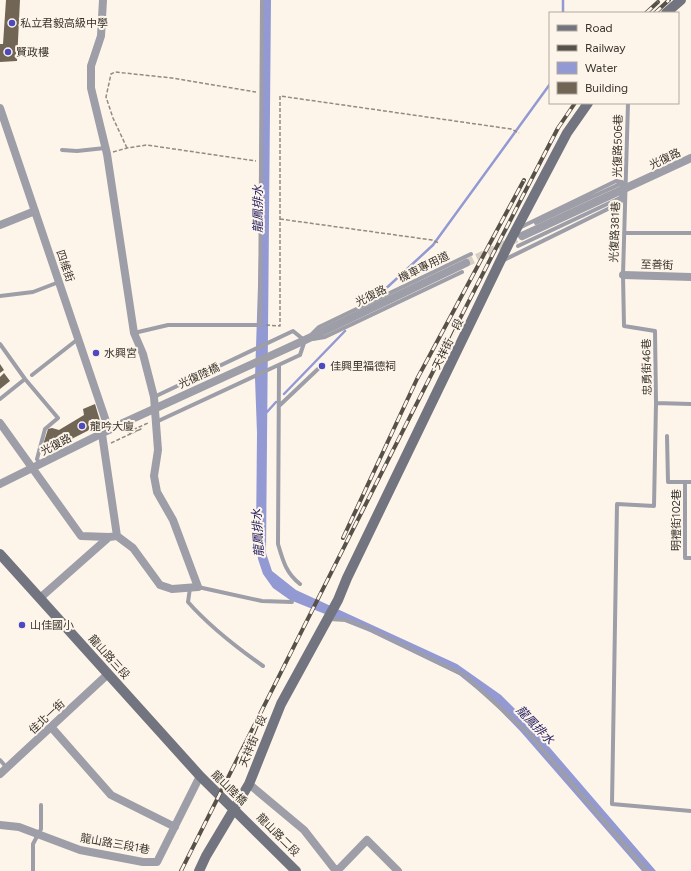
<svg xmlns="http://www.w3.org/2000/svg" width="691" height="871" font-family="Figtree,'Noto Sans TC',sans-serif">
<rect width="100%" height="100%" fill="#fef5ea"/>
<path fill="#9299d3" d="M260 0H271L266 553 272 571 296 590 457 664 501 695 526 720 656 871H642L521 732 490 700 459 675 370 632 290 600 273 588 263 574 258 559 256 540 257 433 255 378 262 162Z"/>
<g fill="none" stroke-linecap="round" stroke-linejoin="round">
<path stroke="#9299d3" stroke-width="2.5" d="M563 0V13
M380 294 433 245 550 84
M284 394 345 331
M267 412 276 402"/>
</g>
<path fill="#716555" d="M6 0H20L17 61 0 62V44H3Z
M0 364 4 370 0 373Z
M4 373 10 381 0 389V377Z
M95 404 101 424 48 451 42 448 48 429 52 428 59 430 84 415 83 409Z"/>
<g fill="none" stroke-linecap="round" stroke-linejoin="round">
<path stroke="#d7cec4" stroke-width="8" stroke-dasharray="8 4" stroke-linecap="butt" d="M466 263 522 236"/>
<path stroke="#928b83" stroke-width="1.5" stroke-dasharray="4 2" stroke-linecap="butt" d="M127 148 113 118 106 97 111 74 115 72 172 78 256 92
M113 152 127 148 147 145 256 161
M280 219 432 240 439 243
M266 325 280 326V96L511 129 519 133
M111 443 141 429 129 434 128 432 148 423"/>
<path stroke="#9d9ea7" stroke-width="4" d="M628 103 623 275 624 326 655 331 656 403 691 404
M62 150 77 151 105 148
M536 223 620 184 622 186
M519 228 616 181 622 182 625 187
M624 233H691
M518 246 620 198 625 189
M502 261 620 203 624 197
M0 296 33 292 59 282
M134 333 168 325H260L262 0
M312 334 319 327 471 254
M313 339 325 337 462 272
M0 344 25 379 0 399
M279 366 278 544C283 561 286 573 300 584
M32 375 78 339
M25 379 58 418 45 429 37 459 40 465
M154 397 293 331 304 340
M656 403 654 506 617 504 612 804 691 811
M279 406 318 369
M156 422 300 355 305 340
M667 436 668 482H691
M685 482V558H691
M198 587 262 601 292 602
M190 588 188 602C210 627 236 647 263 666
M329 619 346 620 365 627 464 675 529 734 647 871
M0 760 7 768
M33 871V844L41 829V805"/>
<path stroke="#9d9ea7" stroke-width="8" d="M0 108 109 430
M0 225 35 211
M522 236 691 158
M623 275 691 277
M0 423 81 536 109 537
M102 434 117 536
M0 484 121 424 305 340 466 263
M40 598 109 537 117 536 133 548 160 585 172 589 198 587 173 520 157 492 154 476 158 450 154 397 143 354 134 333 107 154 91 88V66L101 36 103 0
M52 728 111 795 175 827
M0 774 108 674
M249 784 304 830 336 871
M0 825 19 827 80 850 143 862H157L200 776
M337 871 367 840 398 871"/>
<path stroke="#727480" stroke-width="10" d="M666 13 681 0
M0 554 200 776 296 871
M199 871 206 856 249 784 281 704 338 600 347 578 509 243 567 133 588 103"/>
<g stroke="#565149" stroke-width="4">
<path id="rail" d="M646 13 658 2
M655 13 669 0
M343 538 417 379 524 180
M181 871C306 623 430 374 558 128L575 103"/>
</g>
<use href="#rail" stroke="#fef5ea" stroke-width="2.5" stroke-dasharray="8" stroke-linecap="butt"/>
</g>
<g fill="#4d49c0" stroke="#fef5ea" stroke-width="1.5">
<circle cx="12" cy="23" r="4"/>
<circle cx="8" cy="52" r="4"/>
<circle cx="96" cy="353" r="4"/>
<circle cx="322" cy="366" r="4"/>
<circle cx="82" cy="426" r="4"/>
<circle cx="22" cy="625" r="4"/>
</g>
<g text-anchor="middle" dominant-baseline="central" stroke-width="4" stroke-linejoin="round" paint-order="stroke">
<g font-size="11" fill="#39342d" stroke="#fef5ea" text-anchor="start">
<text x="20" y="23">私立君毅高級中學</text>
<text x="16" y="52">賢政樓</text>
<text x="104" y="353">水興宮</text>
<text x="330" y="366">佳興里福德祠</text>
<text x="90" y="426">龍吟大廈</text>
<text x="30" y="625">山佳國小</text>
</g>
<g font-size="11" fill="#39342d" stroke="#fef5ea">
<text transform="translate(618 146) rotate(-89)">光復路506巷</text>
<text transform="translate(665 159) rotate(-25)">光復路</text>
<text transform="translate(615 232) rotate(-88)">光復路381巷</text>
<text transform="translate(657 265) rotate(2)">至善街</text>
<text transform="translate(65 266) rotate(71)">四維街</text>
<text transform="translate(424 267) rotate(-26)">機車專用道</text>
<text transform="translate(371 296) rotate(-26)">光復路</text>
<text transform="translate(448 344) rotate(-64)">天祥街一段</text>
<text transform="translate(647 367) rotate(-91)">忠勇街46巷</text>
<text transform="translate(199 376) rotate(-25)">光復陸橋</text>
<text transform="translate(56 445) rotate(-27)">光復路</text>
<text transform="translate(676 520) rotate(-90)">明禮街102巷</text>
<text transform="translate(109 657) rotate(48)">龍山路三段</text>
<text transform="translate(47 717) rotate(-43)">佳北一街</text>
<text transform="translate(253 741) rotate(-68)">天祥街一段</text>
<text transform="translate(229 788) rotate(44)">龍山陸橋</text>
<text transform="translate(278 835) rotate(45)">龍山路二段</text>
<text transform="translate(115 844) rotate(10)">龍山路三段1巷</text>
</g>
<g font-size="12" font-style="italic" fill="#201c60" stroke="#fef5ea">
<text transform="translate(258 209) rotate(-90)">龍鳳排水</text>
<text transform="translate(258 533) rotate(-93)">龍鳳排水</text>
<text transform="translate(535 725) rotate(46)">龍鳳排水</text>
</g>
</g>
<rect x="549" y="12" width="130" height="92" fill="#fef5ea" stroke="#afa89e"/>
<rect x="557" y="25" width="20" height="6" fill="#727480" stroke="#afa89e"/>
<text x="585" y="32" font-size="12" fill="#39342d">Road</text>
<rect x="557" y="45" width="20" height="6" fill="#565149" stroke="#afa89e"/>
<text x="585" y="52" font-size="12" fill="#39342d">Railway</text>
<rect x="557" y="62" width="20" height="12" fill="#9299d3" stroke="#afa89e"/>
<text x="585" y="72" font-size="12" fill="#39342d">Water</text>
<rect x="557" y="82" width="20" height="12" fill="#716555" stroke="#afa89e"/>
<text x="585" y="92" font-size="12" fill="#39342d">Building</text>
</svg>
